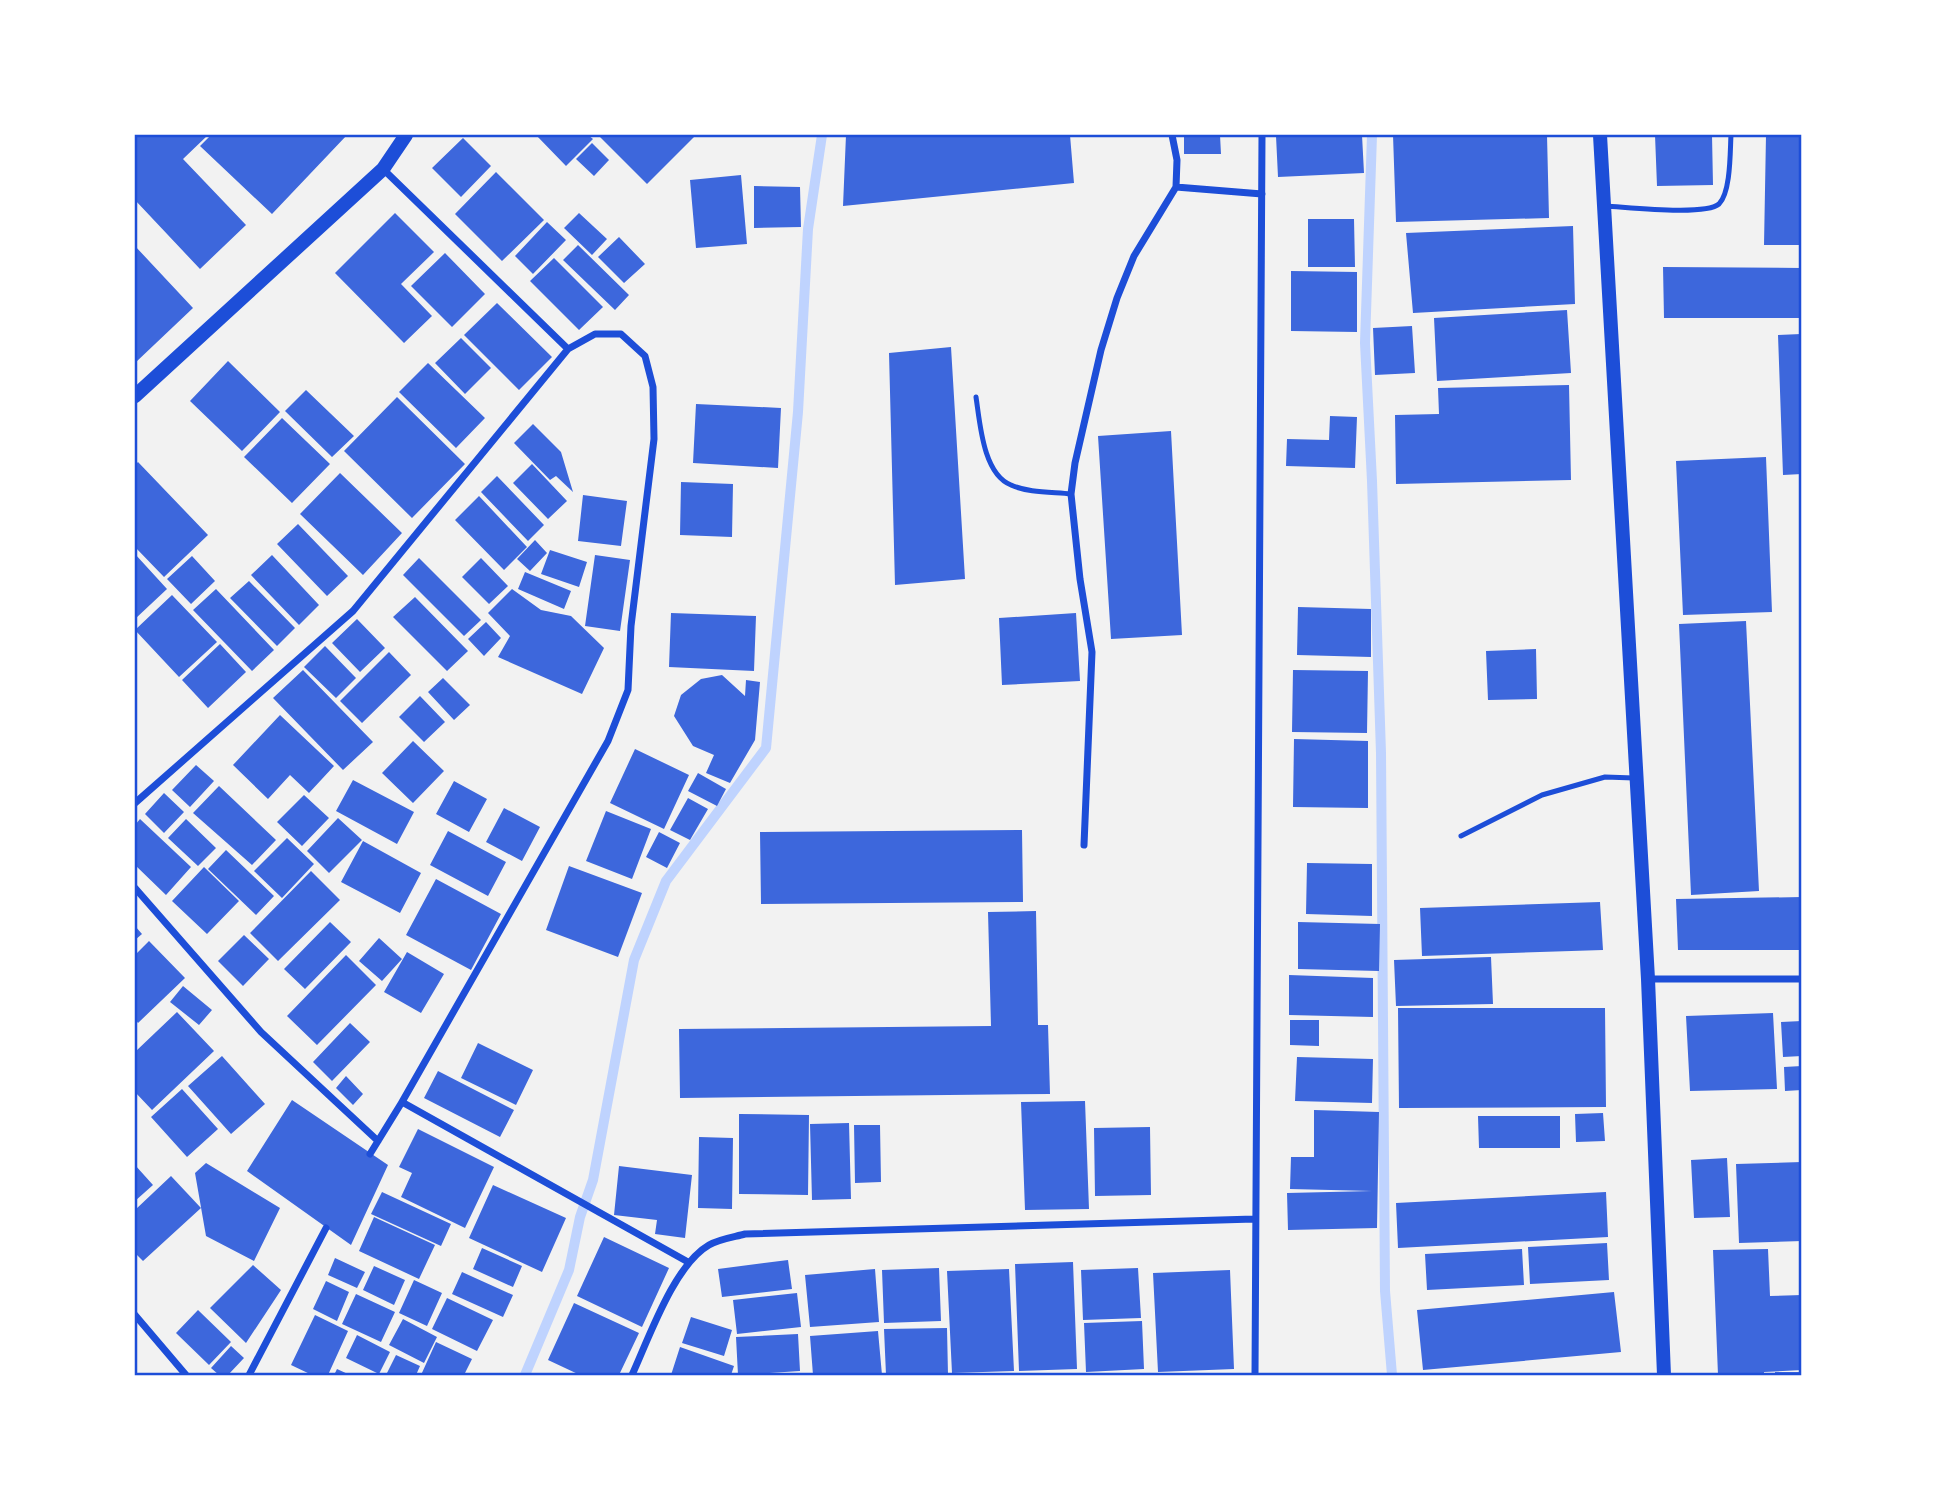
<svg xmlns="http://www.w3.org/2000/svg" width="1937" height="1510" font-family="'Fira Sans Condensed',sans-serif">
<rect width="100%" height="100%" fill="#f2f2f2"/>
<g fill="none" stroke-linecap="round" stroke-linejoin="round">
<path stroke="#bfd3fe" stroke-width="10" d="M1372 135 1365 343 1372 481 1381 753 1385 1291 1392 1375
M525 1375 569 1270 580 1217 593 1180 634 960 666 881 766 748 798 412 808 229 822 135"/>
</g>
<path fill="#3d67dc" d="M135 135H208L183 159 246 225 200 269 135 200Z
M211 135H347L272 214 200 146Z
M536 135H588L593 139 566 166Z
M598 135H696L647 184Z
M846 135H1070L1074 183 843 206Z
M1184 135H1220L1221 154H1184Z
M1299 135H1362L1364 173 1278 177 1276 136Z
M1393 135H1547L1549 218 1396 222Z
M1655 135H1712L1713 185 1657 186Z
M1766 135H1802V245H1764Z
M463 138 491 166 461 197 432 168Z
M592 143 609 160 594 176 576 159Z
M496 172 544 220 502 261 455 214Z
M741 175 747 244 696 248 690 180Z
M754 186 800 187 801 227 754 228Z
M395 213 434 252 401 284 432 316 404 343 335 273Z
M579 213 607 239 592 255 564 228Z
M1308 219H1354L1355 267H1308Z
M547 222 566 240 533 274 515 256Z
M1573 226 1575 304 1413 313 1406 233Z
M619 237 645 264 624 283 598 257Z
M578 245 629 295 615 310 563 260Z
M135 246 193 308 135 363Z
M445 253 485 294 452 327 411 286Z
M554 258 603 307 579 330 530 281Z
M1663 267 1802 268V318H1664Z
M1291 271 1357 272V332L1291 331Z
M497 303 552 357 519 390 464 335Z
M1567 310 1571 373 1437 381 1434 318Z
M1412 326 1415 373 1375 375 1373 328Z
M1801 334 1802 474 1783 475 1778 335Z
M461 338 491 368 465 394 435 363Z
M951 347 965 579 895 585 889 353Z
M228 361 280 412 242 451 190 401Z
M428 363 485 418 456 448 399 392Z
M1569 385 1571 480 1396 484 1395 415 1439 414 1438 388Z
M306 390 354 436 332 457 285 411Z
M397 397 465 464 412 518 344 451Z
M696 404 781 408 778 468 693 463Z
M1330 416 1357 417 1355 468 1286 466 1287 439 1329 440Z
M282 418 330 464 292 503 244 457Z
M533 424 561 452 573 492 556 476 550 480 514 443Z
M1171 431 1182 635 1111 639 1098 436Z
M1766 457 1772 612 1683 615 1676 461Z
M138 462 208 535 164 577 135 547V465Z
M532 464 567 501 548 519 513 483Z
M340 473 402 533 363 575 300 514Z
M497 476 544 525 528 541 481 492Z
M681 482 733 484 732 537 680 535Z
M583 495 627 501 621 546 578 541Z
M479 496 527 547 504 570 455 520Z
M298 524 348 576 327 596 277 544Z
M535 540 547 553 530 571 517 559Z
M550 550 587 562 579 587 541 574Z
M135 554 167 589 135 619Z
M272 555 319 605 299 625 251 575Z
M595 555 630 560 620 631 585 626Z
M192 556 215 581 191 604 167 579Z
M419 558 481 620 464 636 403 575Z
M481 558 508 586 489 604 462 577Z
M525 572 571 591 564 609 518 589Z
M249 581 295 628 277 646 230 598Z
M216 589 274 650 252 671 193 610Z
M512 589 541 610 571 616 604 648 582 694 498 657 510 636 488 613Z
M172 595 217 642 179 677 135 630Z
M415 597 468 651 447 671 393 617Z
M1298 607 1371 609V657L1297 655Z
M671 613 756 616 754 671 669 667Z
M1076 613 1080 681 1002 685 999 618Z
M357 619 385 648 360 672 332 643Z
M1746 621 1759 891 1691 895 1679 624Z
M486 622 501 638 484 656 468 639Z
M220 644 246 672 208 708 182 680Z
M325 646 356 678 336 698 304 667Z
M1536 649 1537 699 1488 700 1486 651Z
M389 652 411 675 362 723 340 701Z
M303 670 373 742 343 770 273 698Z
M1293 670 1368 671 1367 733 1292 732Z
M722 675 745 696 746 680 760 682 755 740 730 783 706 773 714 755 693 746 674 716 681 695 701 679Z
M443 678 470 705 454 720 428 692Z
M420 696 445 722 424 742 399 717Z
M280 715 334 766 309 793 290 775 268 799 233 765Z
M1294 739 1368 741V808L1293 807Z
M413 741 444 771 413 803 382 773Z
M635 749 689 775 664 829 610 803Z
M196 765 214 781 190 807 172 790Z
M698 773 726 789 717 806 688 791Z
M353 780 414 812 397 844 336 811Z
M454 781 487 799 469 832 436 814Z
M219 786 276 840 252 865 193 813Z
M164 793 184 812 164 833 145 814Z
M304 795 329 818 302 846 277 822Z
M688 798 708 809 690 840 670 830Z
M504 808 540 827 522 861 486 842Z
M606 811 651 829 632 879 586 861Z
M338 818 362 840 329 873 307 851Z
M140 819 191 867 166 895 135 865V825Z
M186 819 216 848 198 866 168 838Z
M1022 830 1023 902 761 904 760 832Z
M448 831 506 862 488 896 430 865Z
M659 832 680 843 667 868 646 857Z
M287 838 314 864 282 898 254 871Z
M363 841 421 873 400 913 341 882Z
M226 850 274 896 256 915 208 869Z
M1307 863 1372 864V916L1306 914Z
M569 866 642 893 618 957 546 930Z
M204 867 239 901 207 934 172 901Z
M311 871 340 900 278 961 250 933Z
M436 879 501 914 471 970 406 935Z
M1802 897V950H1678L1676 899Z
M1600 902 1603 950 1422 956 1420 908Z
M1036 911 1038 1025H1048L1050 1094 680 1098 679 1029 991 1026 988 912Z
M330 922 351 942 305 989 284 969Z
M1298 922 1380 924 1379 971 1298 969Z
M135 926 142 934 135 940Z
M244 935 269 959 243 986 218 961Z
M379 938 402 959 382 981 359 961Z
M149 941 185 978 138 1023 135 1019V955Z
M407 952 444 974 421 1013 384 992Z
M346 955 376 985 317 1045 287 1016Z
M1491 957 1493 1004 1396 1006 1394 960Z
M1289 975 1373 978V1017L1289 1015Z
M183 986 212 1010 199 1025 170 1002Z
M1398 1008H1605L1606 1107 1399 1108Z
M177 1012 214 1051 152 1110 135 1092V1052Z
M1773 1013 1777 1089 1690 1091 1686 1016Z
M1290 1020H1319V1046L1290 1045Z
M1802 1021V1056L1783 1057 1781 1022Z
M350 1023 370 1042 332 1081 313 1062Z
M478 1043 533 1070 516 1105 461 1078Z
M222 1056 265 1104 231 1134 188 1086Z
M1297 1057 1373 1059 1372 1103 1295 1101Z
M1802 1066V1090L1785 1091 1784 1067Z
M438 1071 514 1110 500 1137 424 1098Z
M346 1076 363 1094 353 1105 336 1088Z
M182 1089 218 1129 187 1157 151 1117Z
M292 1100 388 1165 351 1245 247 1171Z
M1085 1101 1089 1209 1025 1210 1021 1102Z
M1314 1110 1379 1112 1377 1228 1288 1230 1287 1193 1372 1191 1290 1189 1291 1157H1314Z
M1603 1113 1605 1141 1576 1142 1575 1114Z
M739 1114 809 1115 808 1195 739 1194Z
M1478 1116H1560V1148H1479Z
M849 1123 851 1199 812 1200 810 1124Z
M854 1125H880L881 1182 855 1183Z
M1150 1127 1151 1195 1095 1196 1094 1128Z
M418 1129 494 1167 465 1228 401 1197 412 1173 399 1167Z
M699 1137 733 1138 732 1209 698 1208Z
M1727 1158 1730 1217 1694 1218 1691 1160Z
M1802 1162V1241L1739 1243 1736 1164Z
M206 1163 280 1208 254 1261 206 1236 195 1173Z
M135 1165 153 1185 135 1201Z
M619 1166 692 1175 685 1238 655 1234 657 1220 614 1215Z
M171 1176 201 1208 143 1261 135 1253V1210Z
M493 1185 566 1218 542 1272 469 1238Z
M382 1192 451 1224 441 1246 371 1214Z
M1606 1192 1608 1237 1398 1248 1396 1203Z
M374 1217 435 1245 419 1279 359 1251Z
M604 1237 669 1268 642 1327 577 1296Z
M1607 1243 1609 1280 1530 1284 1528 1247Z
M482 1248 522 1266 513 1287 473 1269Z
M1522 1249 1524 1285 1427 1290 1425 1254Z
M1768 1249 1770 1296 1802 1295V1370L1764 1372V1375H1718L1713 1250Z
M335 1258 365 1272 357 1288 328 1275Z
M788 1260 792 1289 722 1297 718 1269Z
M1073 1262 1077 1369 1019 1371 1015 1264Z
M253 1265 281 1290 246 1343 210 1308Z
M374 1266 405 1280 394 1305 363 1290Z
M939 1268 941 1321 884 1323 882 1270Z
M1138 1268 1141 1318 1083 1320 1081 1270Z
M875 1269 879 1322 810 1327 805 1275Z
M1009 1269 1014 1371 952 1373 947 1271Z
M1230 1270 1234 1369 1158 1372 1153 1273Z
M462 1272 513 1295 503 1317 452 1294Z
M414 1280 442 1293 427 1326 399 1313Z
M326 1281 349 1292 337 1321 313 1309Z
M1614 1292 1621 1352 1423 1370 1417 1310Z
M797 1293 801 1327 737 1334 733 1300Z
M356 1294 395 1312 381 1342 342 1324Z
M447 1298 493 1320 477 1351 432 1329Z
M574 1303 639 1333 619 1375H580L548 1360Z
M198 1310 231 1342 209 1365 176 1333Z
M315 1315 348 1331 328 1375H312L291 1365Z
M691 1317 732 1330 724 1356 682 1343Z
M403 1319 437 1337 424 1363 389 1345Z
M1142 1321 1144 1369 1086 1372 1084 1323Z
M947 1328 948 1375H886L884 1329Z
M878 1331 882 1375H813L810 1336Z
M798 1334 800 1371 738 1375 736 1337Z
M357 1335 390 1352 379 1374 346 1358Z
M436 1342 472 1359 464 1375H421Z
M231 1346 244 1358 228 1375H219L211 1368Z
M680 1347 734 1366 731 1375H671Z
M396 1355 420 1366 416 1375H386Z
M337 1369 350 1375H334Z
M1775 1372H1802V1375H1775Z"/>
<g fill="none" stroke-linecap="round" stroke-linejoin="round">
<path stroke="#1d4ed8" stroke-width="5" d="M1606 206C1627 207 1705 216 1719 204 1731 192 1730 151 1731 135
M976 397C980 423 983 474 1011 485 1028 493 1053 492 1071 494
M1461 836 1542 795 1605 777 1634 778"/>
<path stroke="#1d4ed8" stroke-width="7" d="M383 169 568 349
M1176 187 1262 194
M135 803 353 611 568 349 595 334H621L645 356 653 387 654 439 631 626 628 690 608 741 402 1102 370 1154
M1084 845 1092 652 1080 579 1071 494 1075 463 1101 350 1117 298 1134 256 1176 187 1177 160 1172 135
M135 888 261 1032 378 1141
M1648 979H1802
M402 1102 688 1262
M135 1315 186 1375
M249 1375 326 1228
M632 1375C649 1338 674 1265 709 1245 719 1239 734 1237 745 1234L1254 1219
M1255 1375 1262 135"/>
<path stroke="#1d4ed8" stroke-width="14" d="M1600 135 1648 979 1664 1375
M135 396 383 169 406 135"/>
</g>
<rect width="1937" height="1510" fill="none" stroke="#ffffff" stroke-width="273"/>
<rect x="136" y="136" width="1664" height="1238" fill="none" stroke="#1d4ed8" stroke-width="2.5"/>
</svg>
